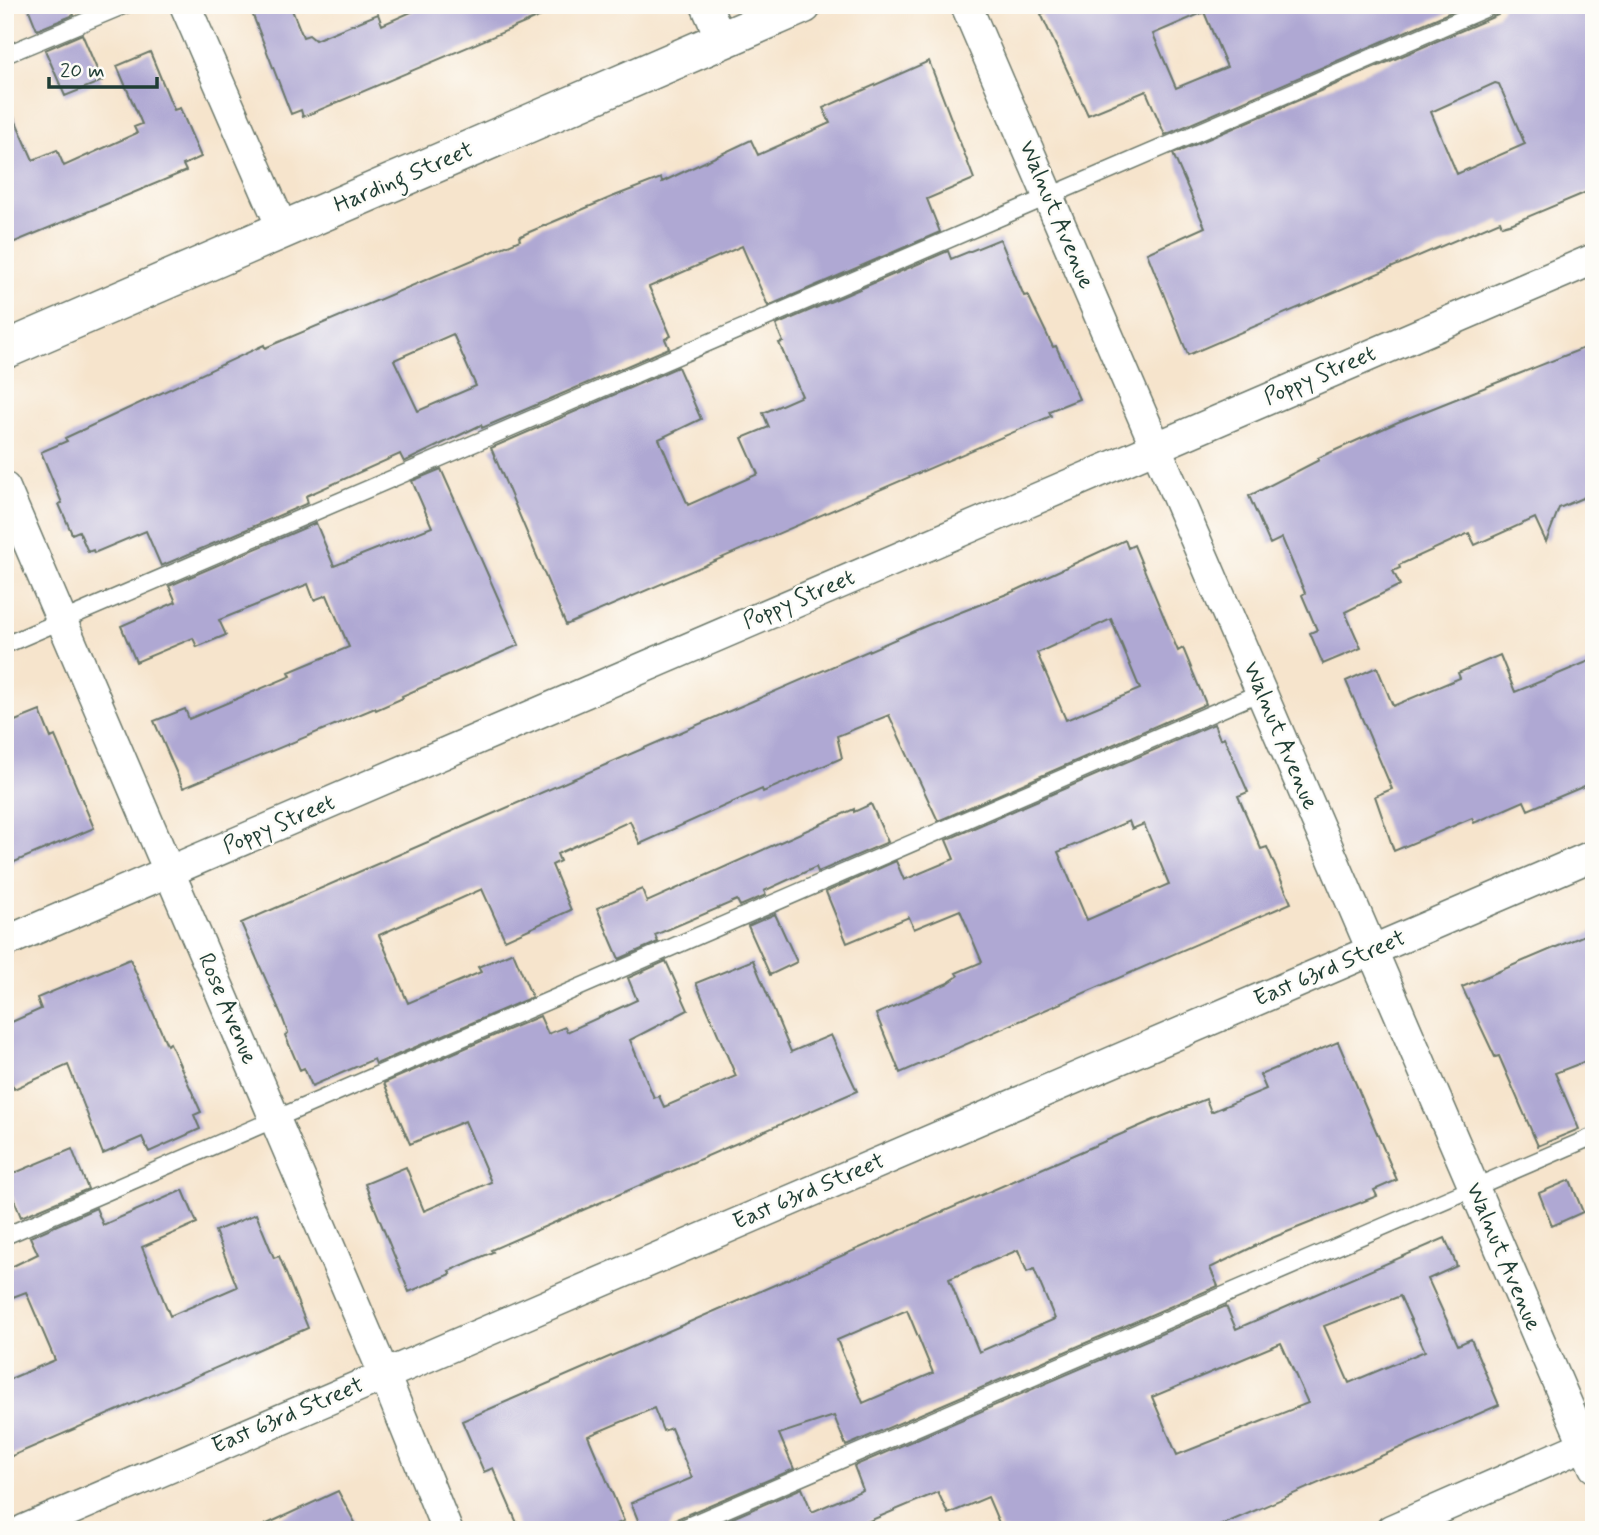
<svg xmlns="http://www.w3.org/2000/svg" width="1599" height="1535" font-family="Mynerve,sans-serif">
<rect width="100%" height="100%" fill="#fdfcf7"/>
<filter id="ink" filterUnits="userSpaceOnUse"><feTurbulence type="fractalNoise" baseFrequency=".0143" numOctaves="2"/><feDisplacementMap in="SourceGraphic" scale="14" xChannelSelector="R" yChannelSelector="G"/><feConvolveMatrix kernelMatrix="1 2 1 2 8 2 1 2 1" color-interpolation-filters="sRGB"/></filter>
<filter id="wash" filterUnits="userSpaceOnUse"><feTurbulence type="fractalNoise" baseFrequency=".00686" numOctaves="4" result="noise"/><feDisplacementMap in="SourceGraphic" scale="28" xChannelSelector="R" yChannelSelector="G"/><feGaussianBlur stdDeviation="1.57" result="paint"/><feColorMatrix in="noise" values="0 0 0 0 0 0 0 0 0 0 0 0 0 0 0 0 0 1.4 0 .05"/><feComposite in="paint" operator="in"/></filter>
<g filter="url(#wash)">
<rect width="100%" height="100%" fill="#f6e4cc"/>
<g id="blocks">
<path fill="#afa8d3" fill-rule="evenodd" d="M27 5H70L74 15 37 30Z
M249 5H290L303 37 309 35 315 40 378 14 382 25 427 5H567L303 117 301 110 291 114Z
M1061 5H1467L1165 135 1146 91 1088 115 1041 14ZM1204 12 1227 67 1176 88 1153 34Z
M1504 5H1594V189L1513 223 1502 226 1500 221 1188 355 1147 253 1205 227 1173 154 1498 15ZM1495 83 1499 84 1525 144 1457 174 1431 112Z
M82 34 102 81 65 96 45 50Z
M150 52 174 110 180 108 201 157 183 165 186 171 5 246V97L33 160 57 150 64 166 137 133 134 127 142 124 117 66Z
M929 61 974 179 927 199 940 232 768 306 742 246 649 287 671 336 665 339 669 348 482 428 481 425 404 462 400 454 306 496 308 503 161 566 146 531 94 553 93 550 88 552 79 531 72 534 59 504 62 503 41 452 67 441 65 438 264 345 265 348 520 240 519 237 527 233 612 197 661 178 662 182 751 140 758 155 830 123 823 108ZM453 334 476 386 418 411 394 360Z
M1000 239 1024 296 1028 295 1053 347 1056 346 1079 399 1049 411 1051 416 566 625 491 448 678 367 701 419 659 439 688 505 758 474 742 438 769 427 763 413 802 396 779 343 783 342 776 325 948 251 951 259Z
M1594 344V493L1559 508 1546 542 1535 518 1475 545 1469 533 1399 565 1400 568 1393 571 1400 585 1345 612 1361 648 1323 664 1310 633 1317 630 1302 595 1305 593 1282 538 1270 544 1249 496 1319 460 1318 458 1398 422Z
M441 469 519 645 402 696 403 698 376 710 375 708 183 788 154 721 185 709 189 719 291 676 289 672 349 647 327 595 314 600 308 584 219 620 226 635 197 647 193 638 136 662 121 626 176 602 169 586 316 523 334 566 432 527 412 481Z
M1125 540 1128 548 1134 545 1178 651 1183 648 1206 704 938 821 889 715 837 736 842 758 763 792 762 789 640 844 630 821 557 854 560 861 552 865 571 910 505 940 482 889 379 935 408 1003 481 972 478 967 513 952 532 997 376 1064 374 1059 312 1086 304 1068 300 1070 285 1035 288 1033 281 1014 241 923 928 625 1017 590ZM1111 619 1140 689 1066 720 1037 653Z
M1500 655 1515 692 1594 659V782L1528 810 1524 801 1474 823 1472 818 1394 851 1375 796 1392 789 1346 681 1377 667 1393 706 1460 678 1458 673Z
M40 711 51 738 55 736 94 828 5 866V725Z
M1214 724 1220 739 1224 737 1248 792 1238 796 1261 849 1267 847 1291 903 900 1073 876 1014 948 983 958 976 956 973 982 962 960 910 914 929 909 917 847 943 826 892 896 861 904 880 954 859 946 840ZM1129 821 1132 829 1144 824 1169 884 1087 920 1058 852Z
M871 804 888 842 818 872 816 867 764 891 766 895 740 906 737 900 655 935 658 942 619 959 597 908 642 889 647 902 854 809V812Z
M775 914 797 962 770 975 748 926Z
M1594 931V1058L1555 1073 1579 1129 1538 1146 1499 1056 1495 1057 1462 987Z
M130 959 167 1045 170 1043 201 1112 194 1115 200 1129 149 1152 142 1137 103 1154 68 1065 14 1089 5 1069V1025L41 1009 37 998Z
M753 960 791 1052 831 1035 857 1091 491 1250 493 1252 449 1271 451 1274 409 1292 365 1184 406 1167 424 1211 491 1182 465 1121 410 1144 384 1083 540 1016 548 1034 565 1027 567 1032 637 1000 628 978 666 961 688 1010 630 1040 654 1098 659 1096 664 1107 736 1076 696 983Z
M1338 1042 1397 1180 1374 1190 1377 1196 1267 1240 1210 1268 1218 1286 846 1446 834 1416 779 1434 794 1469 674 1520 668 1530H642L631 1503 692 1478 671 1428 663 1431 654 1408 588 1436 624 1521 603 1530H520L493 1468 484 1472 462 1421 1156 1119 1206 1099 1211 1112 1266 1089 1260 1075ZM1018 1250 1027 1272 1034 1269 1055 1319 979 1352 949 1279ZM907 1310 933 1373 863 1403 837 1340Z
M72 1149 88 1189 21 1217 5 1177Z
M1570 1180 1583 1212 1552 1226 1539 1193Z
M183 1190 197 1223 142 1247 170 1316 237 1287 215 1231 256 1214 274 1258 279 1256 308 1328 5 1459V1381L55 1360 26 1292 5 1300V1270L38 1254 30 1237 96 1208 103 1225Z
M1445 1238 1457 1266 1428 1279 1458 1345 1471 1339 1499 1405 1210 1530H1002L988 1497 948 1514 938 1492 848 1530H705L802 1488 812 1512 863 1490 854 1466 1226 1306 1236 1329ZM1400 1296 1425 1351 1349 1383 1324 1326ZM1281 1343 1308 1403 1177 1455 1152 1397Z
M338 1491 359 1530H254Z"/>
</g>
</g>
<g filter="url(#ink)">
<use href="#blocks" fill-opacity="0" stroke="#6a7769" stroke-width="2"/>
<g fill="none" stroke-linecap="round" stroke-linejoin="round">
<g stroke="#6a7769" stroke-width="19">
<path id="service" d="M5 55 125 5
M5 645 1494 5
M5 1236 1261 692
M678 1530 1594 1136"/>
</g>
<g stroke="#6a7769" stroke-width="33">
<path id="minor" d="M185 5 283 230
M706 5 722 41
M966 5 1594 1467
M5 488 384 1374 447 1530
M5 942 1594 259
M24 1530 1594 855
M1391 1530 1594 1441"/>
</g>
<g stroke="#6a7769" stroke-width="40">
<path id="tertiary" d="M5 350 803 5"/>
</g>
<use href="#service" stroke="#fff" stroke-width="16"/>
<use href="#minor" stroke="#fff" stroke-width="30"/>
<use href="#tertiary" stroke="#fff" stroke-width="37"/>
</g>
</g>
<g text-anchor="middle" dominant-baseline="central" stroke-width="5" stroke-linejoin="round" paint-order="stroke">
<g font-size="23" fill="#1f3d34" stroke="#fdfcf7">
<text transform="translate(404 178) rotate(-23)">Harding Street</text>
<text transform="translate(1056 215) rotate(67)">Walnut Avenue</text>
<text transform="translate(1320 376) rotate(-23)">Poppy Street</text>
<text transform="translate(799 600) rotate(-23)">Poppy Street</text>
<text transform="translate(1280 736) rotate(67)">Walnut Avenue</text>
<text transform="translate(279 825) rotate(-23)">Poppy Street</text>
<text transform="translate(1330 969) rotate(-23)">East 63rd Street</text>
<text transform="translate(227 1009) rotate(67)">Rose Avenue</text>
<text transform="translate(809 1192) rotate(-23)">East 63rd Street</text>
<text transform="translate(1503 1257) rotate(67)">Walnut Avenue</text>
<text transform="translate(288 1416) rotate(-23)">East 63rd Street</text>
</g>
</g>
<rect width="1599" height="1535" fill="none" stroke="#fdfcf7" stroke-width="28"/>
<path d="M49 77v10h108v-10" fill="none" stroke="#1f3d34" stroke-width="3.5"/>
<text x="60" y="77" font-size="21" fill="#1f3d34" stroke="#fdfcf7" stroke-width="5" paint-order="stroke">20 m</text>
</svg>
